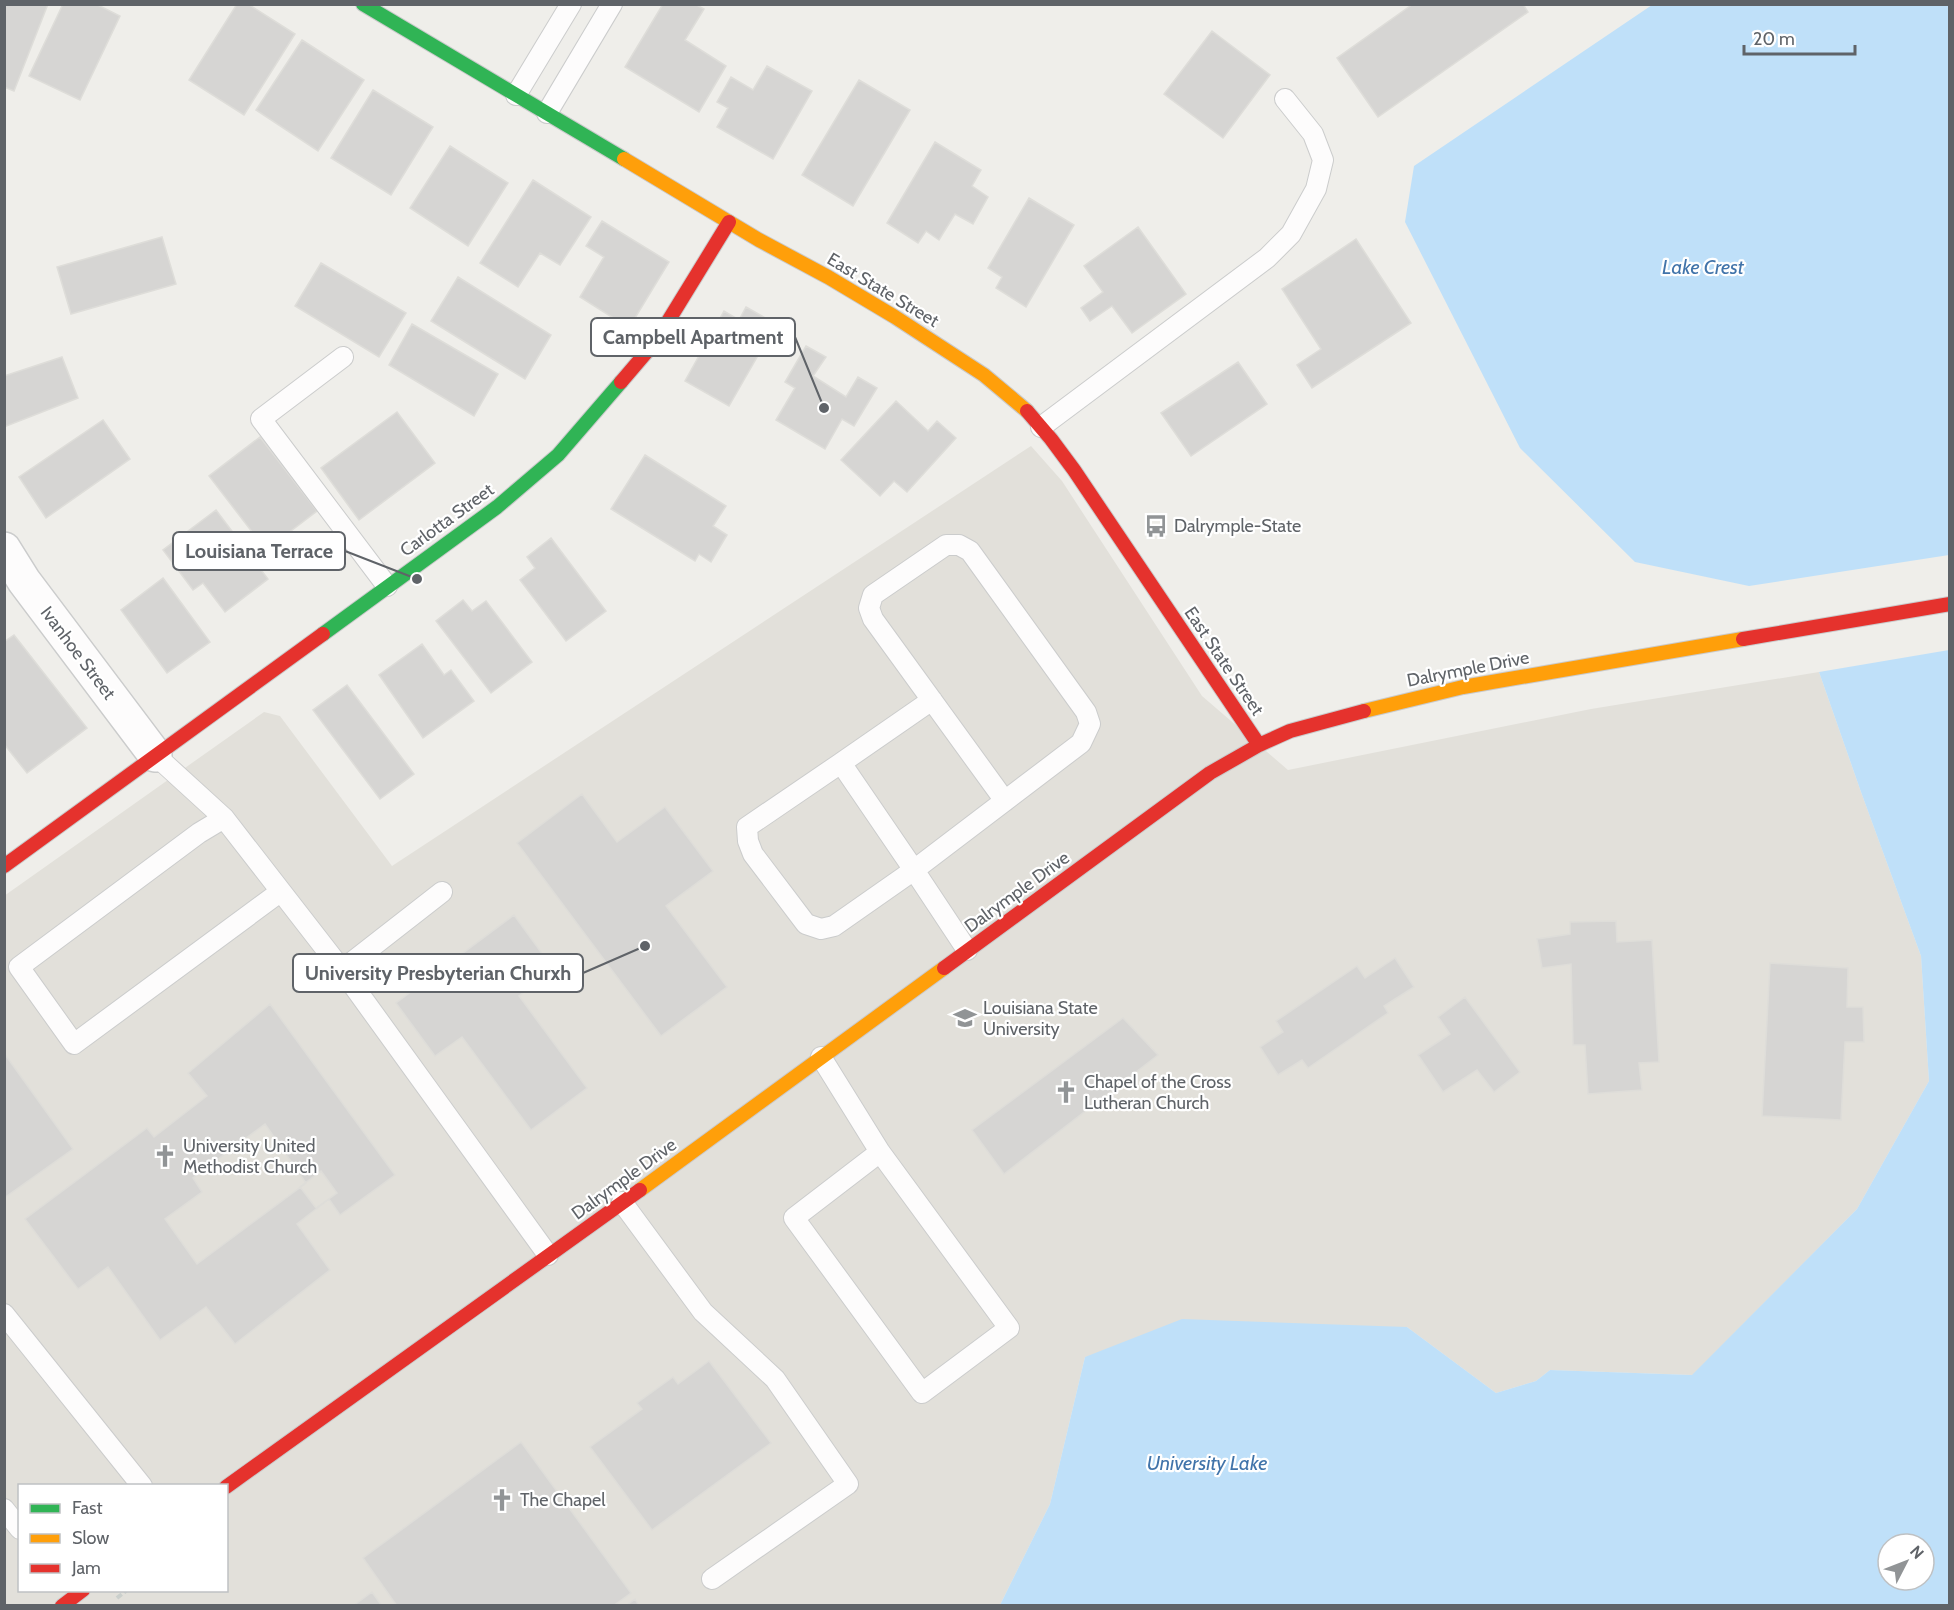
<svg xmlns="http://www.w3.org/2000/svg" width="1954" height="1610" font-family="Cabin,sans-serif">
<rect width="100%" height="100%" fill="#efeeea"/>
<path fill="#e2e0da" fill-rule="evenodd" d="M1031 446 1062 481 1202 696 1288 770 1591 709 1819 672 1861 792 1921 956 1929 1081 1857 1209 1693 1375 1550 1370 1536 1381 1496 1393 1407 1327 1085 1357 1050 1504 1000 1605H5L4 896 264 712 280 716 392 866ZM20 1486H226V1590H20Z"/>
<path fill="#bfe0f9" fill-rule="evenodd" d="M1652 5H1949V555L1749 586 1635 562 1520 448 1405 222 1414 166Z
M1949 650V1605H1000L1050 1504 1085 1357 1182 1319 1407 1327 1496 1393 1536 1381 1550 1370 1692 1375 1857 1209 1929 1081 1921 956 1861 792 1819 672ZM1888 1544H1924V1580H1888Z"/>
<path fill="#d6d5d3" stroke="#deddd9" stroke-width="1.5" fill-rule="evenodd" d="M4 4H48L14 91 4 87Z
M63 4H96L120 16 80 100 29 76Z
M237 4H248L295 34 244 115 189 80Z
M663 4H695L704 9 685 40 726 66 699 112 625 67Z
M1413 4H1523L1528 12 1378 117 1337 58Z
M1212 31 1270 75 1223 138 1164 94Z
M302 40 364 80 318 151 256 110Z
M767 66 812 91 773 159 717 127 728 108 717 102 731 77 753 90Z
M859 80 910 110 853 206 802 175Z
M373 90 433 127 391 195 331 158Z
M935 142 981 170 972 186 988 197 973 224 955 214 939 240 926 231 918 243 887 223Z
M450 146 508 183 468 246 410 208Z
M533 180 591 217 560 265 540 253 518 287 480 263Z
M1029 198 1074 225 1026 307 996 288 1002 277 988 268Z
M602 221 669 262 629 328 580 297 604 257 586 246Z
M1138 227 1186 294 1132 333 1112 306 1090 321 1081 308 1103 292 1084 266Z
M162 237 176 284 71 314 57 267Z
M1356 239 1411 323 1312 388 1297 365 1321 349 1282 289Z
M321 263 406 313 379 357 295 306Z
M458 277 551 335 525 379 431 321Z
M746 307 776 324 729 406 685 381 724 311 739 320Z
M412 324 498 374 474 416 389 365Z
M806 346 826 357 813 376 846 397 858 377 877 388 854 426 842 419 825 449 776 420 795 388 785 382Z
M62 357 78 398 4 427V376Z
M1238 362 1267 404 1191 456 1161 413Z
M896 401 928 431 937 421 956 438 907 492 894 481 880 496 841 460Z
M397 412 435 463 359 520 321 468Z
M103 420 130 459 46 518 19 477Z
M260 437 317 511 266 550 209 476Z
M645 455 726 506 713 526 727 535 711 562 699 554 695 561 611 509Z
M216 510 268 579 225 612 203 583 193 590 163 550Z
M551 538 606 611 566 641 520 580 535 568 527 557Z
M163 578 210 642 167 673 121 610Z
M463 600 472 611 486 601 532 662 491 693 436 621Z
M14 635 87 728 27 773 4 744V642Z
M422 644 444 675 451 670 474 701 423 738 379 675Z
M347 685 414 774 380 799 313 710Z
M582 794 617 842 665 807 713 871 666 906 727 987 661 1036 517 843Z
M514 915 554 970 519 996 587 1088 531 1130 462 1037 435 1056 396 1003Z
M1616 921 1617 942 1652 940 1659 1062 1639 1063 1642 1090 1588 1094 1585 1045H1573L1571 964 1542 968 1537 939 1570 934V922Z
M1395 958 1414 987 1384 1006 1388 1013 1308 1068 1302 1060 1278 1075 1260 1047 1283 1032 1276 1021 1357 966 1365 978Z
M1770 963 1848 968 1847 1007H1863L1864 1042H1845L1841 1120 1762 1116Z
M1465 997 1520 1072 1494 1092 1477 1070 1443 1092 1418 1055 1450 1034 1438 1017Z
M270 1004 395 1175 340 1215 329 1199 297 1224 330 1270 235 1344 206 1307 160 1340 108 1267 78 1289 25 1219 147 1128 154 1137 207 1096 188 1073ZM265 1124 306 1183 197 1264 165 1219 202 1192 193 1178Z
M1123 1018 1158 1055 1004 1174 972 1130Z
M4 1053 73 1149 4 1198Z
M321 1171 337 1193 316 1208 300 1187Z
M709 1361 771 1443 652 1530 590 1447 642 1409 637 1403 673 1377 678 1384Z
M521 1442 631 1593 613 1606H397L363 1558Z
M372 1592 382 1606H353Z
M635 1599 639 1606H626Z"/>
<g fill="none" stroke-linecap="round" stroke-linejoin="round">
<g stroke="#cbcccc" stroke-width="22">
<path id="lane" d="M516 95 571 4
M547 113 612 4
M343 357 261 419 387 586
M1041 427 1267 258 1291 234 1316 189 1323 160 1313 134 1285 99
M155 755 224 818 342 970 548 1255
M841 763 914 870 834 926 821 929 806 924 753 854 748 841 747 827Z
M841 763 932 700
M224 818 199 833 19 967 74 1044 280 892
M967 950 914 870 1081 743 1090 724 1086 712 970 551 959 545H946L873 595 869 608 873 619 1005 801
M342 970 442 892
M821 1057 880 1152 1009 1328 922 1393 794 1218 880 1152
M622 1202 703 1312 775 1379 848 1484 712 1579
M4 1314 142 1486
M4 1509 20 1529"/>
</g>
<g stroke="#cbcccc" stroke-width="36">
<path id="street" d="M4 549 24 581 155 755"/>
</g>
<g stroke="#cacacb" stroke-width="16">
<path id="fast" d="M363 4 624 159
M323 634 497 507 558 455 621 382"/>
</g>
<g stroke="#cacacb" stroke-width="16">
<path id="slow" d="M624 159 759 240 828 277 895 317 984 375 1027 411
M1364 711 1463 687 1743 639
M640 1190 944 968"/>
</g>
<g stroke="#cacacb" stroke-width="16">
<path id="jam" d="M621 382 656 341 729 222
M1027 411 1051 439 1074 470 1259 745
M1743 639 1950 604
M4 866 323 634
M944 968 1210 773 1259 745 1290 731 1364 711
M226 1487 640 1190
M62 1606 83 1590"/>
</g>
<path stroke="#cacfcc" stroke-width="4" stroke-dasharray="6 3" stroke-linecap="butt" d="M117 1598 127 1590"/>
<use href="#lane" stroke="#fdfcfc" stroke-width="20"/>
<use href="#street" stroke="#fdfcfc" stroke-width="33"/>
<use href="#fast" stroke="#30b455" stroke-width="14"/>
<use href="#slow" stroke="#ff9f0a" stroke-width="14"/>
<use href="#jam" stroke="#e5322d" stroke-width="14"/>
</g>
<defs>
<g id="bus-bare" transform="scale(1.8)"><path d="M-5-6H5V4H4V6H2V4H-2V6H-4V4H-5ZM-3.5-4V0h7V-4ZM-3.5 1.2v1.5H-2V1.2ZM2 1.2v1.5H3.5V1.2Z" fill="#919496" stroke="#fff" stroke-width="2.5" paint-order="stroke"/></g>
<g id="university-bare" transform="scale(1.8)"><path d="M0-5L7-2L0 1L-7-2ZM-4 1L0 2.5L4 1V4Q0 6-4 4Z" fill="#919496" stroke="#fff" stroke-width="2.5" paint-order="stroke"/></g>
<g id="church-bare" transform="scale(1.8)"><path d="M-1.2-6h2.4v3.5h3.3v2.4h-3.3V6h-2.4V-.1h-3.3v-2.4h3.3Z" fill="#919496" stroke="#fff" stroke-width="2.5" paint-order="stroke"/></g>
</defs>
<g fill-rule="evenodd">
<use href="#bus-bare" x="1156" y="526"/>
<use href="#university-bare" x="965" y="1018"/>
<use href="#church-bare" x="1066" y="1092"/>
<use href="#church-bare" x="165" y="1156"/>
<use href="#church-bare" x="502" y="1500"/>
</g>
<g text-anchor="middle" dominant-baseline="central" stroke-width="4.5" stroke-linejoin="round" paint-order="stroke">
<g font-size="18" fill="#5f6368" stroke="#fff">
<text transform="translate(883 290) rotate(31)">East State Street</text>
<text transform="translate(447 520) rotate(-36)">Carlotta Street</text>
<text transform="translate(78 653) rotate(53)">Ivanhoe Street</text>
<text transform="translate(1224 661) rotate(56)">East State Street</text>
<text transform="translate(1468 669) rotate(-11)">Dalrymple Drive</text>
<text transform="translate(1017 892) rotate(-36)">Dalrymple Drive</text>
<text transform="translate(624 1179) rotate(-36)">Dalrymple Drive</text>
</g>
<g font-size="18" fill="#5f6368" stroke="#fff" text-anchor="start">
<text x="1174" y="526">Dalrymple-State</text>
<text x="983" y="1008">Louisiana State<tspan x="983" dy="21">University</tspan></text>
<text x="1084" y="1082">Chapel of the Cross<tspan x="1084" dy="21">Lutheran Church</tspan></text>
<text x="183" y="1146">University United<tspan x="183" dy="21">Methodist Church</tspan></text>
<text x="520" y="1500">The Chapel</text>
</g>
<g font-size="20" font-style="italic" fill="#4174aa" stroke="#fff">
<text x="1703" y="267">Lake Crest</text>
<text x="1207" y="1463">University Lake</text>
</g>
</g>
<path fill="none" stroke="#5f6368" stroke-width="2" d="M824 408L795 337M417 579L345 551M645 946L583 973"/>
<g fill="#5f6368" stroke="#fff" stroke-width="2">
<circle cx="824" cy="408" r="6"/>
<circle cx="417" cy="579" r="6"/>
<circle cx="645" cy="946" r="6"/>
</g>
<g fill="#fff" stroke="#5f6368" stroke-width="2">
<rect x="591" y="318" width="204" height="38" rx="6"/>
<rect x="173" y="532" width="172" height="38" rx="6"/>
<rect x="293" y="954" width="290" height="38" rx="6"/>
</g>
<g font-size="20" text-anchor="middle" font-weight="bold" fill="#5f6368">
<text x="693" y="344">Campbell Apartment</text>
<text x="259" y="558">Louisiana Terrace</text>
<text x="438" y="980">University Presbyterian Churxh</text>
</g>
<rect width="1954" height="1610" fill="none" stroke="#5f6368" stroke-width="12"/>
<rect x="18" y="1484" width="210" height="108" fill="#ffffff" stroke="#bfc1c3" stroke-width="1.5"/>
<rect x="30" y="1504" width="30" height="9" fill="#30b455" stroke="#bfc1c3" stroke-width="1.5"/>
<text x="72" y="1514" font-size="18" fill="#5f6368">Fast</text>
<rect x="30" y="1534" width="30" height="9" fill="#ff9f0a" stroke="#bfc1c3" stroke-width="1.5"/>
<text x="72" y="1544" font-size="18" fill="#5f6368">Slow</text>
<rect x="30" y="1564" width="30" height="9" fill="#e5322d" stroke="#bfc1c3" stroke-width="1.5"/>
<text x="72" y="1574" font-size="18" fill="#5f6368">Jam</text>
<g transform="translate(1906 1562) rotate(48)"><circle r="28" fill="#ffffff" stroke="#bfc1c3" stroke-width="1.5"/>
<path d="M0-4.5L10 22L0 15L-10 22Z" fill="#919496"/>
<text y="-9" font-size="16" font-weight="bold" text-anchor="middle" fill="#5f6368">N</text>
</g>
<path d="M1744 45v9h111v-9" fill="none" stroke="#5f6368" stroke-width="3"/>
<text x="1753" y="45" font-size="18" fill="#5f6368" stroke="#ffffff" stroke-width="4.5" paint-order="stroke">20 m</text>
</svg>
